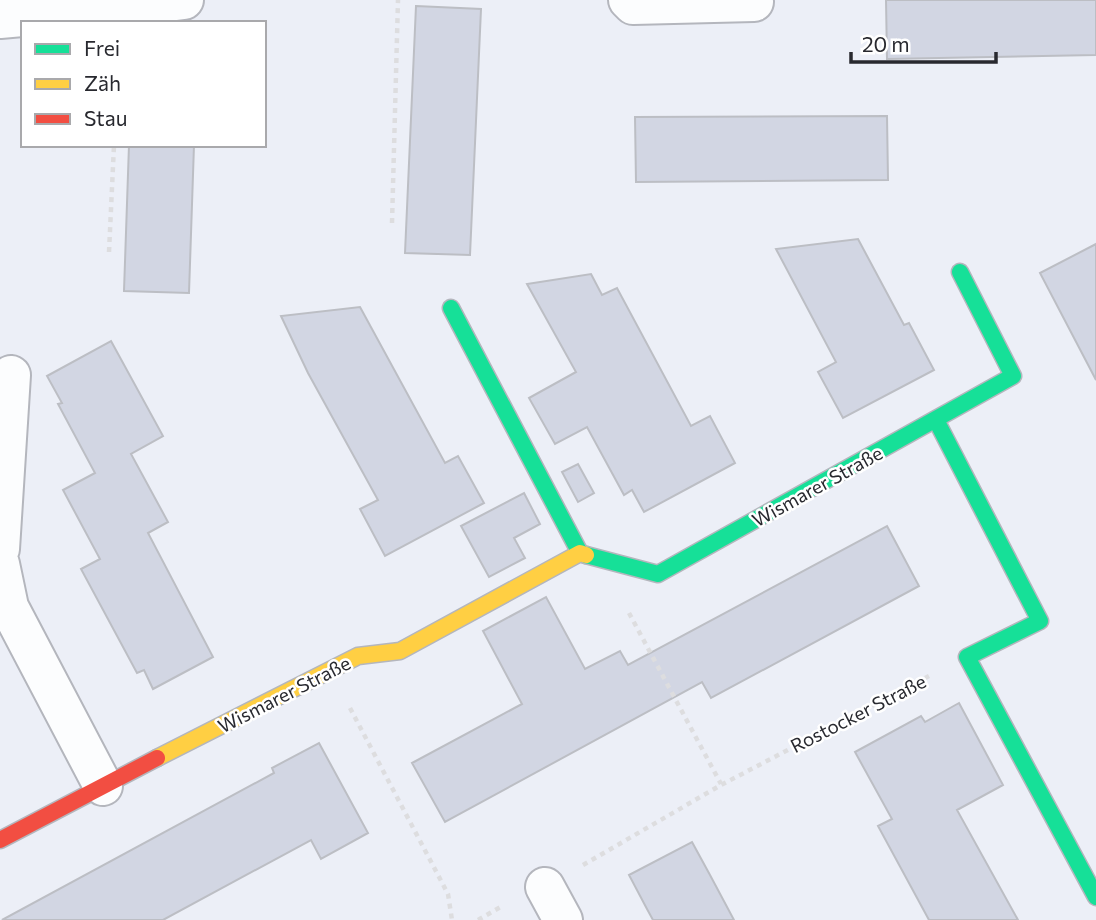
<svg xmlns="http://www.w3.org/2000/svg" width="1096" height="920" font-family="Commissioner,sans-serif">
<rect width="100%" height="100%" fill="#eceff7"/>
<path fill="#d2d6e3" stroke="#bcbec4" stroke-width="2" d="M886 0H1096V55L887 59Z
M416 6 481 9 470 255 405 253Z
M887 116 888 180 636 182 635 117Z
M129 145H194L189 293 124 291Z
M858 239 904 325 909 323 934 370 843 418 818 372 836 362 776 249Z
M1096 244V380L1040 273Z
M591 274 602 295 617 288 691 426 710 416 735 463 644 512 632 490 624 495 587 427 555 444 529 398 576 372 527 284Z
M360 307 445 463 458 456 484 503 385 556 360 509 378 500 308 373 281 316Z
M111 341 163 436 131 454 168 522 148 533 213 657 153 689 144 670 137 673 81 569 100 559 63 490 95 473 58 404 62 403 47 376Z
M578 464 594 493 578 502 562 472Z
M524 493 540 524 514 538 525 558 489 577 461 526Z
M887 526 919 586 711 698 702 682 445 822 412 763 522 704 483 631 546 597 585 669 620 651 628 665Z
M959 703 1003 785 957 810 1018 920H929L878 826 892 819 855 752 921 716 925 722Z
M319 743 368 833 321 859 311 840 163 920H2L274 773 272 768Z
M692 842 710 875 734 920H653L647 909 629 875Z"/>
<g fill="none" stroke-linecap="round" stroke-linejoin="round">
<g stroke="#b4b6bd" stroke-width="42">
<path id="street" d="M628 0 633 5 754 2
M0 19 122 8 184 0
M0 549 11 375
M0 564 9 607 103 786
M545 887 563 920"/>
</g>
<g stroke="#b4b6bd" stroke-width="19">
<path id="fast" d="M451 308 580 553
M936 420 1040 621 967 657 1096 897
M586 555 658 574 1013 376 960 272"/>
</g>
<g stroke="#b4b6bd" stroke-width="19">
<path id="slow" d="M157 758 358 656 400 651 580 553 586 555"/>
</g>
<g stroke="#b4b6bd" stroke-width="19">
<path id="jam" d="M0 840 157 758"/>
</g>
<path stroke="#dddddf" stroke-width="4.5" stroke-dasharray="5 5" stroke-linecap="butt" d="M392 223 398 0
M109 252 114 145
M629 613 721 784
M350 708 448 894 452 920
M583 865 721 785 929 676
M478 920 504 905"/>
<use href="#street" stroke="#fcfdfe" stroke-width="38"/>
<use href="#fast" stroke="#16e098" stroke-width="16"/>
<use href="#slow" stroke="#ffcf43" stroke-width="16"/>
<use href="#jam" stroke="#f24e42" stroke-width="16"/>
</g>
<g text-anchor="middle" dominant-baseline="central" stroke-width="5" stroke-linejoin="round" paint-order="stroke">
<g font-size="19" fill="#28292f" stroke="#fff">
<text transform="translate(817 486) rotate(-29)">Wismarer Straße</text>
<text transform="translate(284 694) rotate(-27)">Wismarer Straße</text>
<text transform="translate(858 713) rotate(-27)">Rostocker Straße</text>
</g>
</g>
<rect x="21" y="21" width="245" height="126" fill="#ffffff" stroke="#a9a9ac" stroke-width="2"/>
<rect x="35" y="44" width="35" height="10" fill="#16e098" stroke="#a9a9ac" stroke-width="2"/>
<text x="84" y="56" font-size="21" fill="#28292f">Frei</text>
<rect x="35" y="79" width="35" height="10" fill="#ffcf43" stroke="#a9a9ac" stroke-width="2"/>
<text x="84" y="91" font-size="21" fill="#28292f">Zäh</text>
<rect x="35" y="114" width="35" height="10" fill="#f24e42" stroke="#a9a9ac" stroke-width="2"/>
<text x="84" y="126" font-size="21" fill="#28292f">Stau</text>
<path d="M851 52v10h145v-10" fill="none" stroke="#28292f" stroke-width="3.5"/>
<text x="862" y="52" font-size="21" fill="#28292f" stroke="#ffffff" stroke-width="5" paint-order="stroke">20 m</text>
</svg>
